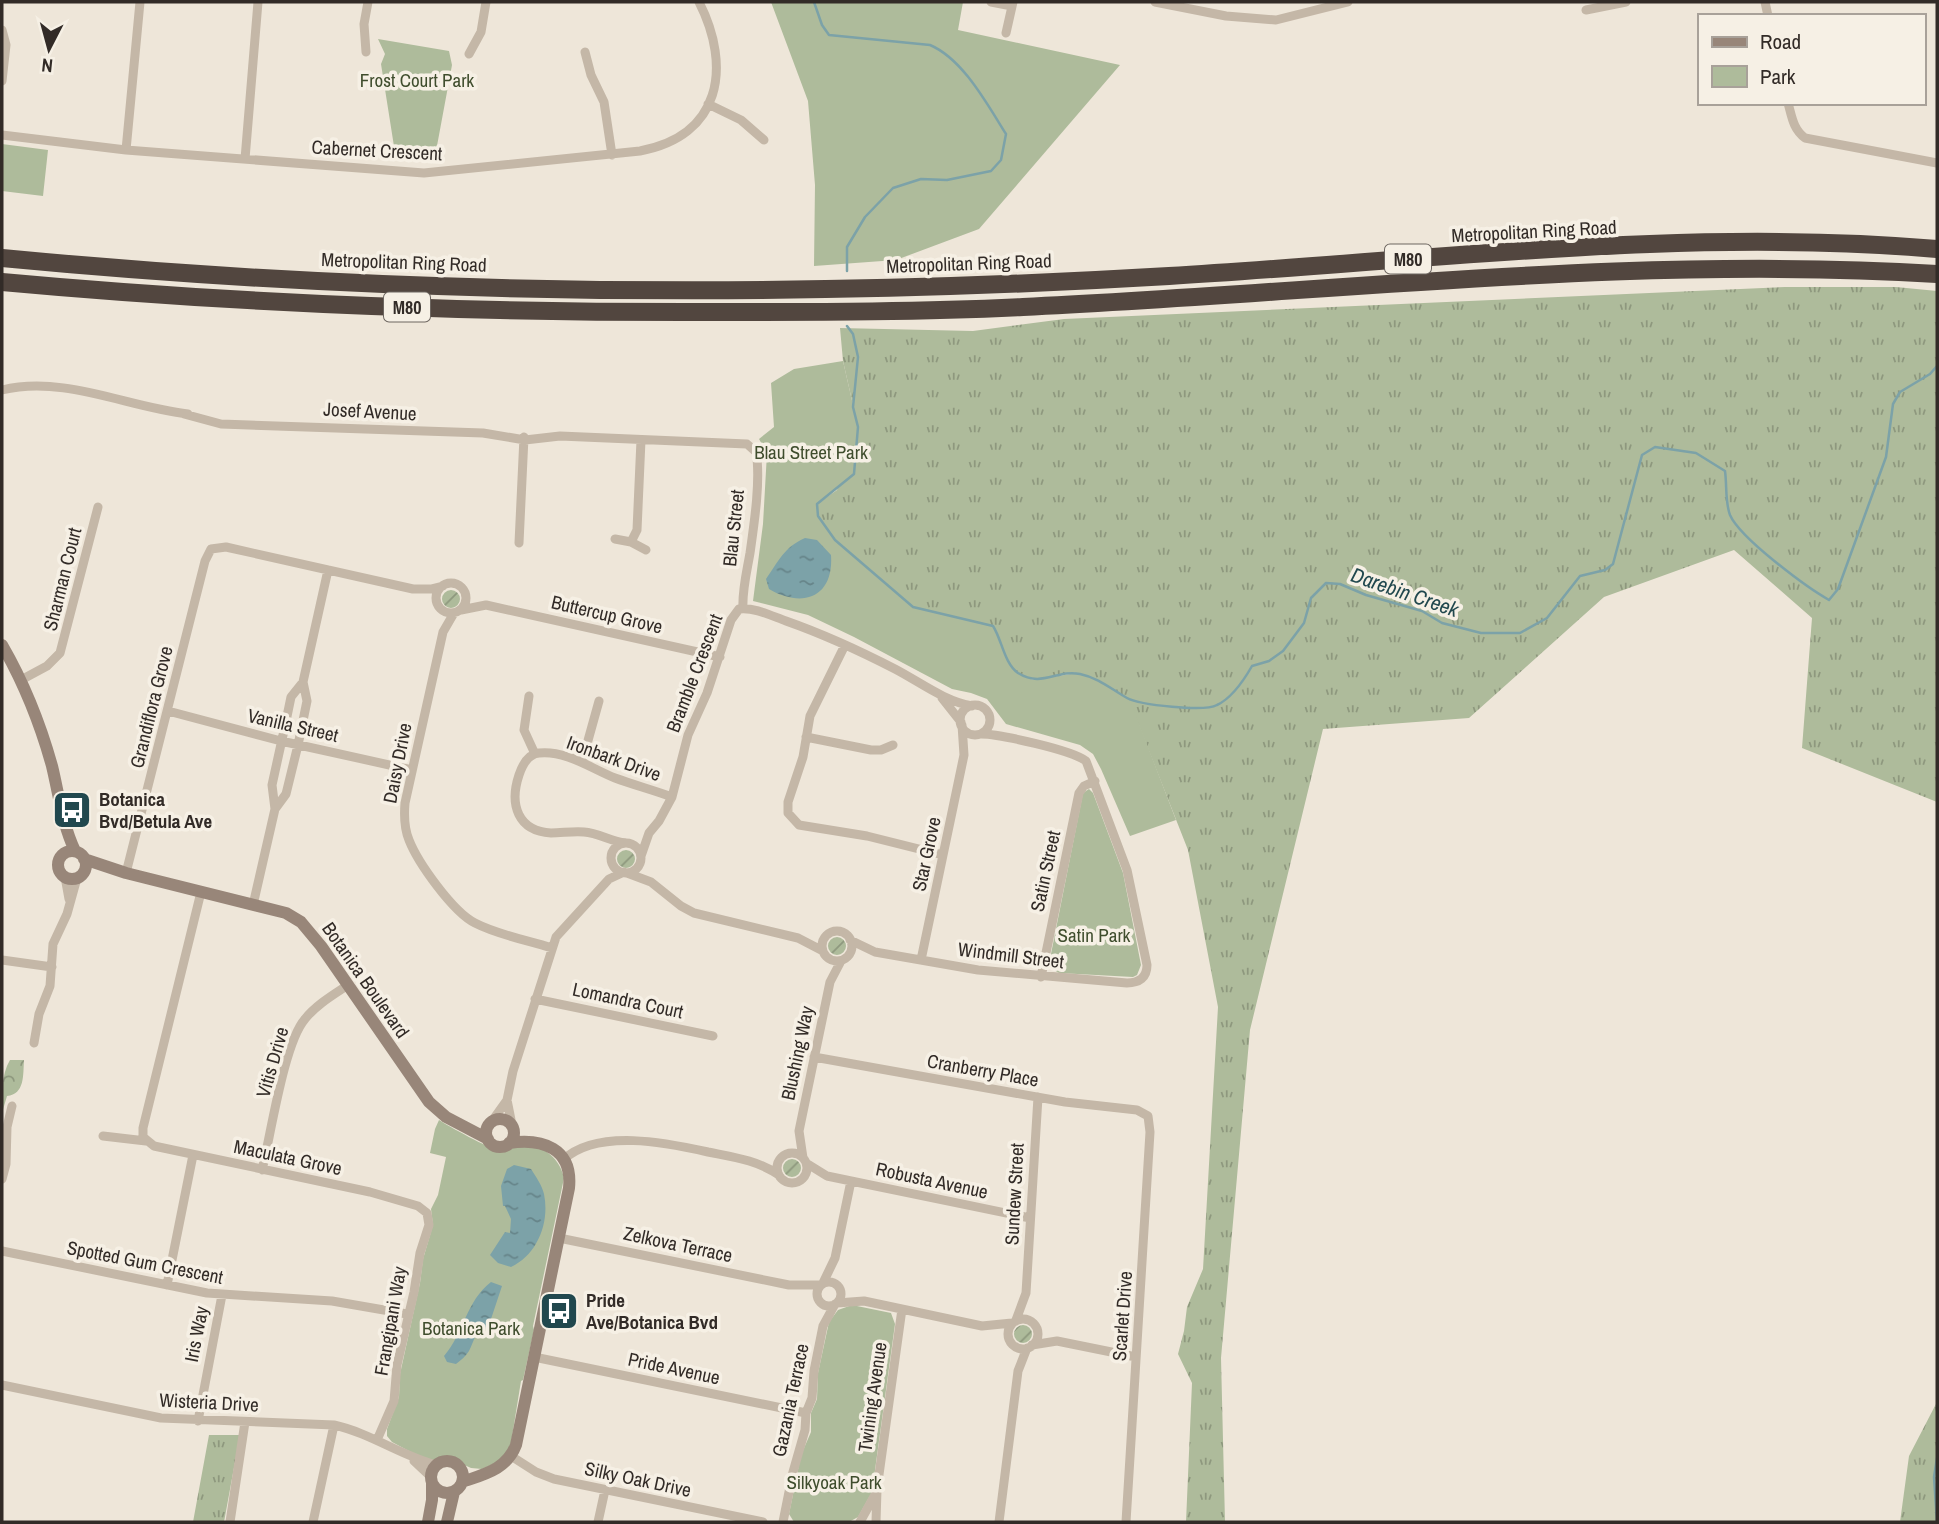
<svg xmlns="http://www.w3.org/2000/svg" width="1939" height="1524" font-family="'Archivo Narrow',sans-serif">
<defs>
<pattern id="grass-tufts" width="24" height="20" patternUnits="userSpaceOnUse" patternTransform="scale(1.75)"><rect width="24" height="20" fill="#aebb9b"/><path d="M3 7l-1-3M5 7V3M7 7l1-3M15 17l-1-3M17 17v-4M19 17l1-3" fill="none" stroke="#8e987e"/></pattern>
<pattern id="forest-crowns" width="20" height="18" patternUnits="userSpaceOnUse" patternTransform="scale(1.75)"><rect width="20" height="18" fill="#aebb9b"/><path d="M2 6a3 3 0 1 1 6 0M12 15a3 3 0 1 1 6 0" fill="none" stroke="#8e987e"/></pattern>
<pattern id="garden-furrows" width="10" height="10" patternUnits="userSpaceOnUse" patternTransform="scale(1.75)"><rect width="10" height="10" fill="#aebb9b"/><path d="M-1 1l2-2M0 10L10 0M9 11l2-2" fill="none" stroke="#8e987e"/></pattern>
<pattern id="water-ripples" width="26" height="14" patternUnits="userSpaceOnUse" patternTransform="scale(1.75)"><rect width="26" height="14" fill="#7ca2a8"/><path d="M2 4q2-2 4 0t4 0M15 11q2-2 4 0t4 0" fill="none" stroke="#668489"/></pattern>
</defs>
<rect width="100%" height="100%" fill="#eee6d9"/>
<path fill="url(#grass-tufts)" d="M1785 287H1896L1937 291V802L1802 748 1812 618 1734 550 1604 597 1469 718 1323 729 1250 1030 1221 1358 1225 1522H1186L1192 1383 1178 1354 1184 1331 1187 1307 1203 1269 1218 1007 1188 850 1129 700C1118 694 1087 674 1076 673 1055 671 1033 690 1014 670 1003 658 1002 640 993 626L913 607 835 540 818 516 817 504 837 490 858 427 843 361 840 328 973 331 1064 319Z
M1937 1402V1522H1900L1909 1456Z
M209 1435H240L224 1522H193Z"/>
<path fill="url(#forest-crowns)" d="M10 1060H24C23 1075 25 1094 7 1096L2 1113C2 1095 1 1075 10 1060Z"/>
<path fill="#aebb9b" d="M771 2H963L958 30 1120 65 979 229 896 260 814 266 815 185 808 101Z
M378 39 449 51 452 65 434 162 396 159 381 64 385 54Z
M2 144 48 150 43 196 2 191Z
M843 361 858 427 854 474 817 504 818 516 835 540 913 606 993 626 1001 638 1006 656 1015 671 1033 680 1077 673 1102 681 1130 700 1176 820 1130 836 1101 769 1093 754 1080 745 1006 724 987 699 971 693 952 689 854 637 808 615 753 601 763 524 767 453 759 439 774 427 771 383 794 369Z
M1089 789 1093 793 1123 873 1141 965 1137 975 1133 977 1059 973 1051 968 1049 964 1083 793Z
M439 1120C448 1126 490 1149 498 1150 507 1151 516 1145 525 1145 545 1146 560 1159 564 1178L533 1326 534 1330 523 1380 521 1381 511 1443 508 1451 497 1462 482 1469 471 1468 451 1459 432 1461 422 1458 392 1442 387 1436V1429L399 1397 400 1374 420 1283 423 1259 433 1225 431 1209 438 1195 446 1157 430 1153 435 1129Z
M852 1305 891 1313 895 1324 872 1492 858 1517 849 1522H794L789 1514 801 1455 811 1432V1413L817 1399 818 1373 829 1322 838 1310Z"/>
<path fill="url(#garden-furrows)" d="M442 599a9 9 0 1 1 18 0a9 9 0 1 1-18 0Z
M617 859a9 9 0 1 1 18 0a9 9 0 1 1-18 0Z
M828 946a9 9 0 1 1 18 0a9 9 0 1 1-18 0Z
M783 1168a9 9 0 1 1 18 0a9 9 0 1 1-18 0Z
M1014 1334a9 9 0 1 1 18 0a9 9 0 1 1-18 0Z"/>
<path fill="url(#water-ripples)" d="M805 538 817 540 831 555C834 597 803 609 769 589L766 579C778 562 784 547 805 538Z
M514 1165 531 1169C536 1177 542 1185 544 1194 550 1223 537 1255 511 1267L498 1263 490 1255 505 1232 510 1233 511 1219 505 1206H503L501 1186 507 1169Z
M491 1282 502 1286 488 1328C474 1331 475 1340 469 1351 466 1356 461 1360 456 1364L447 1362 444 1356C464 1333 466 1301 491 1282Z"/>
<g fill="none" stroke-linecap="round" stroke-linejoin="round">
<path stroke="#7ca2a8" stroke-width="2.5" d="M814 2 822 25 829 35 930 45C963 59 987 104 1006 134L1001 160 991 171 947 180 921 179 893 188 865 217 847 247V271
M847 326 853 334 858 357 853 407 858 427 854 474 817 504 818 516 835 540 913 607 993 626C1002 640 1004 663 1018 673 1042 688 1057 669 1080 674 1099 678 1111 689 1127 698 1140 705 1204 712 1217 705 1232 698 1244 680 1252 666L1269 661 1283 651 1304 623 1311 598 1326 583 1340 584 1366 595 1422 611 1442 623 1481 633H1520L1547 618 1580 576 1605 570 1613 564 1642 455 1655 447 1696 453 1725 471C1727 485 1725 502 1730 515 1740 538 1806 587 1829 600L1838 589 1886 457 1893 404 1900 392 1930 374 1937 366
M1937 1522 1934 1477 1937 1458"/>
<path stroke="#c4b7a7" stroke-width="9" d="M991 2 1012 6
M1155 2 1226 16 1276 20 1348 2
M1765 2 1768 16
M1586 10 1626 2
M2 30 6 45 2 81
M1006 33 1013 2
M366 52 364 24 368 2
M585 52 591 75 604 102 612 155
M469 54 481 32 486 2
M1788 103C1792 117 1793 129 1805 138L1937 163
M708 104 741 120 764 140
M2 135 126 150 424 173 640 151C721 136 732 67 699 2
M126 150 140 2
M245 159 258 2
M2 390C64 375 127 407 188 414
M184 414 221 424 483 433 525 440 560 436 747 444 756 452C761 479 754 525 750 553 747 571 742 590 743 608
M615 539 631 542 646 550
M631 542 637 530 641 440
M519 543 524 437
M436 598a15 15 0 1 1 30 0a15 15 0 1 1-30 0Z
M461 610 486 605 720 657
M454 613 443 632 405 803C404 815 404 828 409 840 418 863 453 912 475 923 498 935 527 940 552 948
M845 645 810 716 803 757 788 802V813L799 825 867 836 943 855
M21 680 47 666 60 653 98 507
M529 696 524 730 535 754
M942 698 961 722
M960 720a15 15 0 1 1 30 0a15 15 0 1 1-30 0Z
M168 711 281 741 412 770
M806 737 871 750H881L893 745
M582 762 599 701
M275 809 286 794 298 745 307 701 303 682 328 570
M625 843C611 841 598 833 584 832 573 831 562 833 551 833 518 831 509 805 519 775 522 766 528 754 539 753 566 750 592 769 615 778 634 785 653 790 672 797
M611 858a15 15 0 1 1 30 0a15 15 0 1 1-30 0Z
M641 856 649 833 659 821 672 797 688 735 707 693 731 620 739 609C754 607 772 616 786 621 823 634 860 651 895 669 920 682 944 701 972 706
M126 873 205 561 211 549 226 547 413 589H431L443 586
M627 873 651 882 681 906 694 913 798 938 823 951
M65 877 69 899
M201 892 143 1128V1137L154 1146 370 1192 418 1206 427 1213 429 1225 420 1253 414 1292 397 1365 394 1401 377 1440
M253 905 275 809 272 785 285 726 291 697 303 682
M822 946a15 15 0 1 1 30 0a15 15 0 1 1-30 0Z
M850 940 875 952 978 970 1127 983C1139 983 1147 978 1147 965L1127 870 1086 761C1072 750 999 734 981 734
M2 960 52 967
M921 960 964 755 962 725
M1041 977 1079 793 1084 786 1095 781
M535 999 713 1036
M34 1043 39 1014 50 986 53 944 67 914 77 878
M814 1057 1065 1102 1137 1110 1148 1116 1150 1132 1126 1522
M507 1100 512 1125
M492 1121 507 1100 513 1071 556 937 609 879 624 872
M103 1136 146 1141
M777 1168a15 15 0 1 1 30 0a15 15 0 1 1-30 0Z
M803 1158 799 1131 830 982 841 961
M563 1160C597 1128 668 1143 708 1152 733 1157 757 1160 779 1175
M806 1163 827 1176 1030 1218
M262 1170C271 1134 284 1043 305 1019 316 1005 333 995 348 985
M2 1179 6 1164 7 1127 12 1106
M559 1238 789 1285H820
M2 1251 207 1293 332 1301 407 1314
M817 1294a12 12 0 1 1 24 0a12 12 0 1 1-24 0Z
M823 1283 835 1258 851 1181
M167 1285 193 1155
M837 1303 864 1301 982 1326 1012 1323
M1008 1334a15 15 0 1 1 30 0a15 15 0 1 1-30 0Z
M1016 1320 1026 1293 1038 1097
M1032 1345 1057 1341 1136 1357
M534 1357 806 1413
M2 1385 161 1418 334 1425C370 1433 400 1455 436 1465
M198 1421 222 1295
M511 1456 536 1472 554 1479 763 1522
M414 1461 430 1476
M230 1522 245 1422
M313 1522 334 1425
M598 1522 605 1490
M783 1522 793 1472 805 1430 806 1413 812 1398 814 1371 823 1326 835 1304
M860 1522 876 1493
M876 1522 877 1489 902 1309
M999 1522 1018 1371 1027 1348"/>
<path stroke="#988679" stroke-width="12" d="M2 645C24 683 40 723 52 766 59 795 62 823 75 851
M58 865a14 14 0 1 1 28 0a14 14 0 1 1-28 0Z
M84 859 126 873 286 913 301 922 321 946 429 1102 446 1117 488 1139
M486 1133a14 14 0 1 1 28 0a14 14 0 1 1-28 0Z
M431 1477a16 16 0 1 1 32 0a16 16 0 1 1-32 0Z
M462 1482C485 1474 507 1469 516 1445L569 1188C573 1148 542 1138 509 1143
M428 1522 432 1500V1484
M447 1522 454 1492"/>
<path stroke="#52463f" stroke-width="18" d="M2 258C388 295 782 299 1169 276 1424 261 1682 227 1937 249
M2 282C241 304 481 313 721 312 822 312 923 312 1023 307 1327 293 1632 255 1937 274"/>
</g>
<defs>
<g id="bus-square" transform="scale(2.0125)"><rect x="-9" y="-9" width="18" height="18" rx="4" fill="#21484e" stroke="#f6f0e5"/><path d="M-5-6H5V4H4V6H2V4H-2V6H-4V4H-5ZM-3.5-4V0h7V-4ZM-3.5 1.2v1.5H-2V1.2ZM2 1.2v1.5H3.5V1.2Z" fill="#fff"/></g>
</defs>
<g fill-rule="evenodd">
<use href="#bus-square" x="72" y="810"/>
<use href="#bus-square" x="559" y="1311"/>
</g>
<g text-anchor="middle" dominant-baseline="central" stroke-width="7" stroke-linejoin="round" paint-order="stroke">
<g fill="#f6f0e5" stroke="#6d6660" stroke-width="2">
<rect x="1385" y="244.5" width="46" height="29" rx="5"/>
<rect x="384" y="292.5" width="46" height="29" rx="5"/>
</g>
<g font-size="18" font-weight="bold" fill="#322b27">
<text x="1408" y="259">M80</text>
<text x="407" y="307">M80</text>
</g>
<g font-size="19" fill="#3f4d2d" stroke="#f6f0e5">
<text x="417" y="80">Frost Court Park</text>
<text x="811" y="452">Blau Street Park</text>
<text x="1094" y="935">Satin Park</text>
<text x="471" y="1328">Botanica Park</text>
<text x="834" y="1482">Silkyoak Park</text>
</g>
<g font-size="19" fill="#322b27" stroke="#f6f0e5">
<text transform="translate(377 150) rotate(3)">Cabernet Crescent</text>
<text transform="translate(1534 231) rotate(-3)">Metropolitan Ring Road</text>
<text transform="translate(404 262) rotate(2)">Metropolitan Ring Road</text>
<text transform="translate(969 263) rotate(-2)">Metropolitan Ring Road</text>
<text transform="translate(370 411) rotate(3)">Josef Avenue</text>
<text transform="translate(733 528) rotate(-84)">Blau Street</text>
<text transform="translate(62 579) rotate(-76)">Sharman Court</text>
<text transform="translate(607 614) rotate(13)">Buttercup Grove</text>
<text transform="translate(694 673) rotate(-69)">Bramble Crescent</text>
<text transform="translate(151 707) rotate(-76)">Grandiflora Grove</text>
<text transform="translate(293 725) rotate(13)">Vanilla Street</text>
<text transform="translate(614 758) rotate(20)">Ironbark Drive</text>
<text transform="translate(397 763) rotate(-79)">Daisy Drive</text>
<text transform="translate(926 854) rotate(-78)">Star Grove</text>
<text transform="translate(1045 871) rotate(-78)">Satin Street</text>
<text transform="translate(1011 955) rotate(7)">Windmill Street</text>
<text transform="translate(366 980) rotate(55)">Botanica Boulevard</text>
<text transform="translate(628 1000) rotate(12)">Lomandra Court</text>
<text transform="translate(797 1053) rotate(-78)">Blushing Way</text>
<text transform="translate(272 1062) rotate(-74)">Vitis Drive</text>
<text transform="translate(983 1070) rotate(10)">Cranberry Place</text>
<text transform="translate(288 1157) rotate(12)">Maculata Grove</text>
<text transform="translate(932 1180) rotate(12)">Robusta Avenue</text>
<text transform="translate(1014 1194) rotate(-87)">Sundew Street</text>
<text transform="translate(678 1244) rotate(12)">Zelkova Terrace</text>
<text transform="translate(145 1262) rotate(11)">Spotted Gum Crescent</text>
<text transform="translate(1122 1316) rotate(-86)">Scarlet Drive</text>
<text transform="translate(390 1321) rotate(-80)">Frangipani Way</text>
<text transform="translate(196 1334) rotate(-79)">Iris Way</text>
<text transform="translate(674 1368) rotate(12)">Pride Avenue</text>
<text transform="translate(872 1397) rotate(-82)">Twining Avenue</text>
<text transform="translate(790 1400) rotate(-78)">Gazania Terrace</text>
<text transform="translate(209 1402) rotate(3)">Wisteria Drive</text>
<text transform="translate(638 1479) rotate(12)">Silky Oak Drive</text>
</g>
<g font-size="19" font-weight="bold" fill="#322b27" stroke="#f6f0e5" text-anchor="start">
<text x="99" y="799">Botanica<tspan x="99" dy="22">Bvd/Betula Ave</tspan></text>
<text x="586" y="1300">Pride<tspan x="586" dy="22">Ave/Botanica Bvd</tspan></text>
</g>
<g font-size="21" font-style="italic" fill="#21484e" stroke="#f6f0e5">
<text transform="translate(1405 592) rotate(19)">Darebin Creek</text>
</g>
</g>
<rect width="1939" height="1524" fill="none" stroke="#322b27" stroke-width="7"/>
<rect x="1698" y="14" width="228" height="91" fill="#f6f0e5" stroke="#a8a199" stroke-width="2"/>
<rect x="1712" y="37" width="35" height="10" fill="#988679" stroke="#a8a199" stroke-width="2"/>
<text x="1760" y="49" font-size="21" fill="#322b27">Road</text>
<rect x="1712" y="66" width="35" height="21" fill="#aebb9b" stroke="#a8a199" stroke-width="2"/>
<text x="1760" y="84" font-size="21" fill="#322b27">Park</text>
<g transform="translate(49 49) rotate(186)" stroke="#f6f0e5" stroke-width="5" paint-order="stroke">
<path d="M0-5L12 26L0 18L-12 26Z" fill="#322b27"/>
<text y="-10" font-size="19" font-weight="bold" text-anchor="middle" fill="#322b27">N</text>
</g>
</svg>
